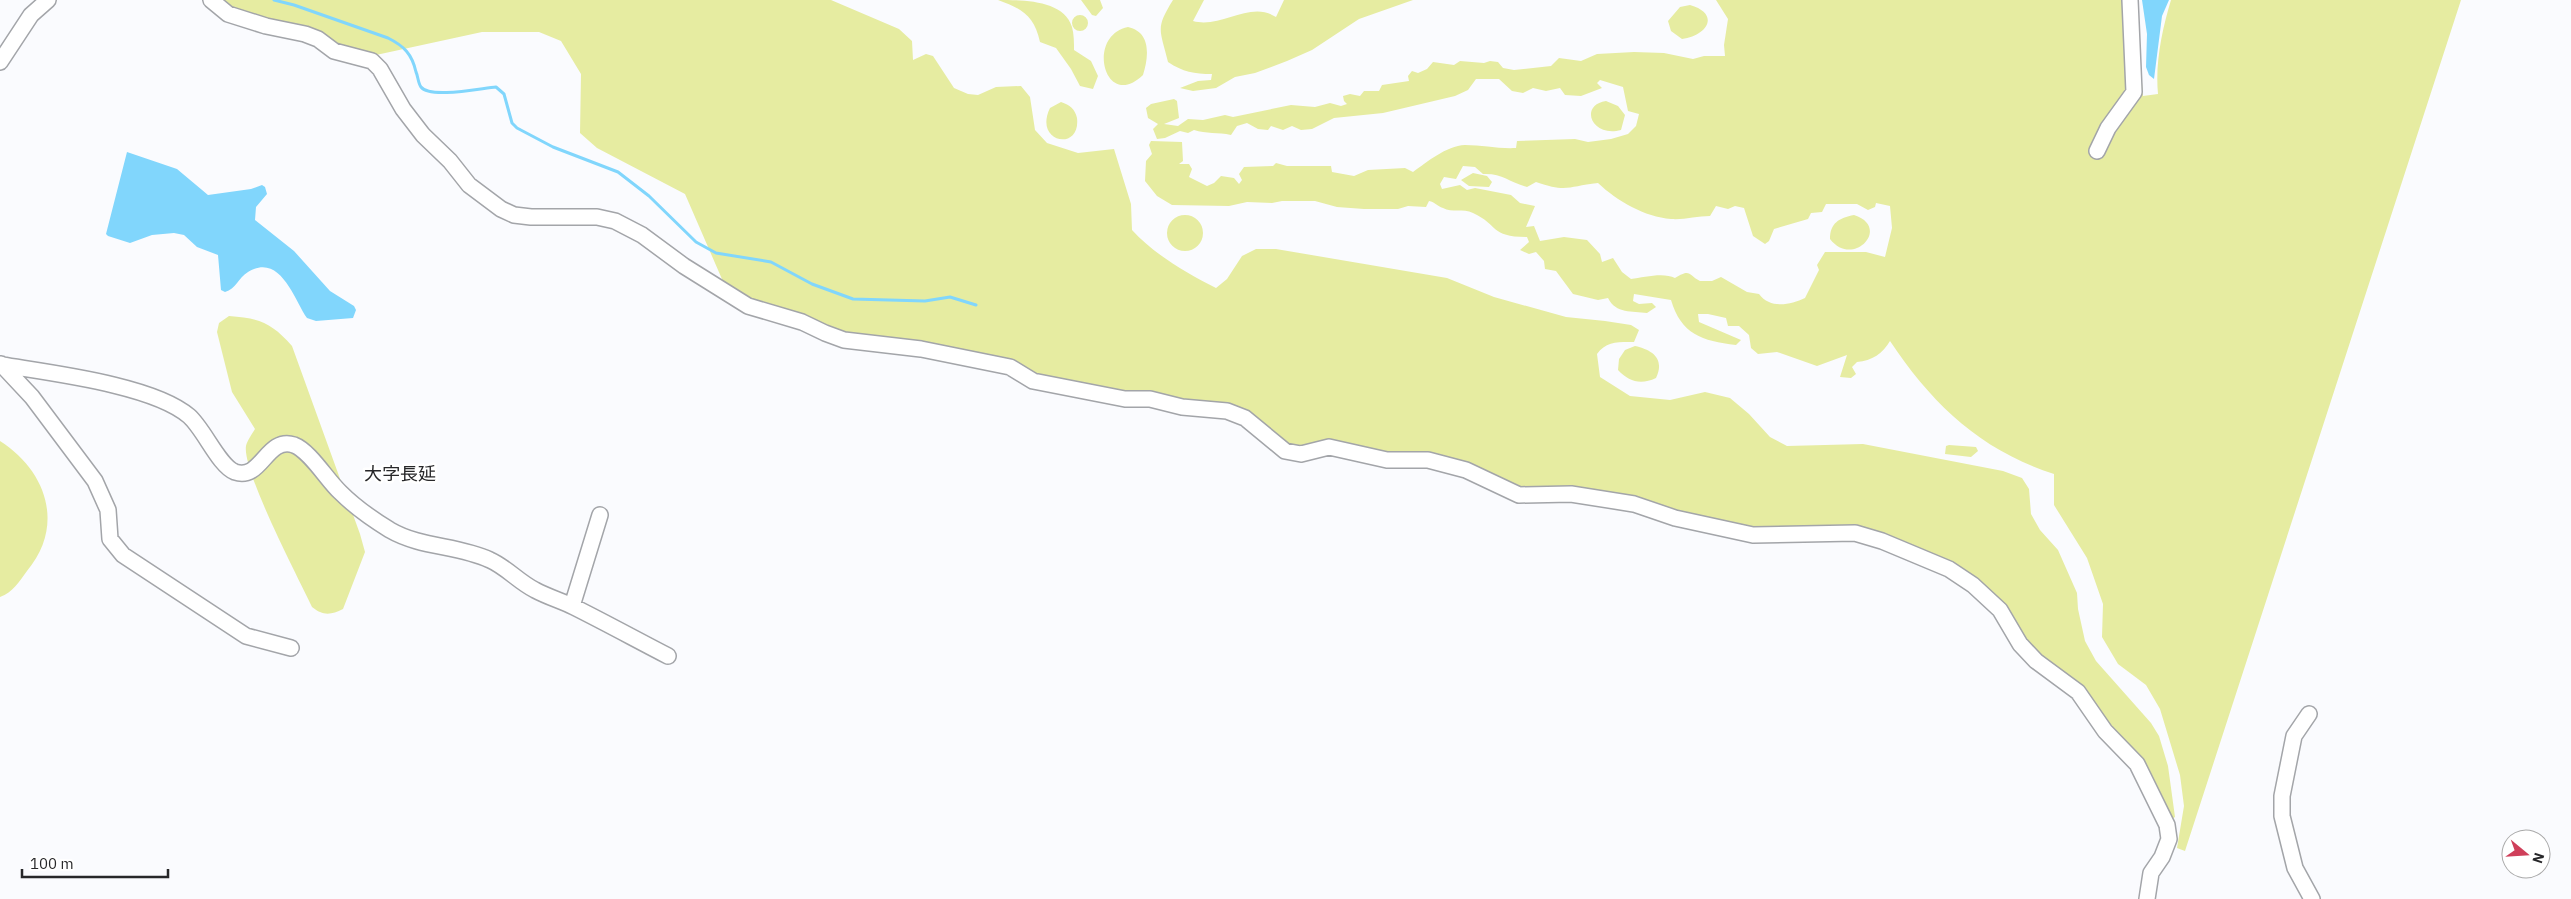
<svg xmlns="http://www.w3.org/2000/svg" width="2571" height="899" font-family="'IBM Plex Sans','Noto Sans JP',sans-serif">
<rect width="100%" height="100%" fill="#fafbfe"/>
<path fill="#e6eca1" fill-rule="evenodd" d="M223 0H831L899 29 912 41 913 60 926 54 933 56 954 88 968 94 978 95 996 87 1021 86 1030 97 1035 130 1047 143 1078 153 1114 149 1131 204 1132 230C1154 254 1186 273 1216 288L1227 279 1242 256 1256 249H1276L1447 278 1494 297 1566 317 1605 321 1631 325 1639 330 1634 342C1619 342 1606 341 1597 354L1600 377 1630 396 1670 400 1705 392 1730 398 1749 414 1770 437 1787 446 1863 444 2003 471 2022 478 2029 489 2031 514 2040 530 2058 550 2077 593 2078 609 2085 641 2096 661 2151 723 2159 736 2168 766 2175 817 2170 820 2140 762 2025 645 2007 613 1887 538 1751 531 1523 492 1475 470 1285 447 1250 417 1129 396 844 335 750 303 725 286 685 194 597 148 580 133 581 74 561 41 539 32H482L376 55 345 47 310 31 236 9Z
M998 0C1023 0 1064 0 1072 27 1074 34 1074 43 1074 50L1091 61 1098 76 1093 89 1080 86 1071 69 1056 48 1040 42C1034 16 1023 9 998 0Z
M1081 0H1100L1103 8 1096 16 1092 15Z
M1173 0H1204L1193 21C1221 29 1250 0 1276 17L1284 0H1413L1359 19 1312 50 1287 61 1255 73 1235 77 1216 88 1193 91 1180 88 1198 81 1211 80 1212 74C1194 74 1183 72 1168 62 1160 29 1155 29 1173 0Z
M1716 0H2136L2143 96 2158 94C2155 63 2162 30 2171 0H2461L2185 851 2177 848 2184 806 2180 775 2160 709 2146 685 2118 664 2102 637 2103 604 2087 558 2054 505V474C1980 450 1932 404 1890 341 1883 353 1872 361 1857 362L1852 367 1856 374 1851 378 1840 377 1847 355 1817 366 1777 352 1758 354 1751 348 1749 335 1739 326H1728L1726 318 1708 314H1698L1699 322 1741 340 1736 345C1702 341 1681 334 1671 300L1634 294 1633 301 1639 304 1652 303 1656 307 1647 313C1632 311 1616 314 1608 298L1598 300 1573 294 1556 271 1545 269 1544 261 1536 252 1529 254 1520 250 1529 242 1527 237C1490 237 1499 225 1473 213 1463 208 1452 213 1443 208 1437 206 1435 202 1429 201L1426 207 1408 206 1398 209H1364L1337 207 1315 201H1282L1272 203 1247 202 1229 206 1172 205 1157 196 1145 181 1146 161 1152 154 1149 145 1151 141 1182 142 1183 161 1179 164H1189L1192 169 1189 177 1207 186 1214 183 1221 176 1234 178 1239 184 1242 180 1239 174 1244 167 1273 166 1276 163 1287 166H1331L1332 172 1354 176 1368 170 1405 168 1413 172C1427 162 1446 146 1465 145 1482 145 1499 149 1516 148L1517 141 1575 139 1588 142 1611 139 1628 134 1636 126 1639 114 1628 111 1623 87 1600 80 1597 83 1602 88 1581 96 1565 95 1560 88 1546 91 1533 88 1523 93 1512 91 1499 79H1476L1468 90 1455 96 1383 113 1334 118 1312 129 1301 130 1292 126 1283 130 1271 126 1268 130 1258 129 1247 123 1237 126 1231 135C1218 132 1206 134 1194 130L1188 133 1180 131 1165 138 1157 139 1153 129 1158 124 1148 118 1146 108 1151 104 1174 99 1177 101 1179 118 1164 124 1178 126 1188 119 1203 120 1225 115 1233 117 1291 105 1315 107 1330 103 1341 106 1347 104 1344 101 1343 96 1350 94 1360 96 1364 91H1379L1382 85 1409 81 1408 76 1412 71 1418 73 1427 69 1433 62 1454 65 1460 61 1484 63 1490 61 1498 62 1503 68 1514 70 1551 66 1559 58 1581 61 1597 54 1634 52 1664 53 1693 59 1704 56H1725L1724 45 1728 19ZM1463 166 1475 167 1483 174C1502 173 1509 182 1527 187L1536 182C1567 193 1569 186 1598 183 1617 201 1645 217 1671 219 1684 220 1697 216 1710 216L1716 206 1728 209 1735 206 1744 208 1753 236 1765 244 1769 241 1774 229 1808 219 1811 213 1822 212 1826 204H1857L1868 210 1875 207 1876 203 1890 206 1892 228 1885 257 1866 252H1825L1817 265 1819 270 1805 298C1790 305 1770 309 1759 294L1747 292 1721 277 1712 281H1700C1688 275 1691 268 1675 278 1664 272 1644 277 1631 279L1622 272 1613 258 1602 262 1600 254 1587 240 1564 237 1540 241 1534 226 1526 227 1535 206 1520 203 1511 195 1475 188 1467 190 1460 185 1442 189 1440 184 1444 177 1456 179Z
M1690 5C1721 14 1707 36 1682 39L1671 31 1668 21 1680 7Z
M1072 23a8 8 0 1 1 16 0a8 8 0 1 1-16 0Z
M1128 27C1151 32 1149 56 1143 75 1105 112 1085 36 1128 27Z
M1606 101 1618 106 1625 115 1621 130C1591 138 1579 105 1606 101Z
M1061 102C1070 105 1075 109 1077 118 1081 152 1033 143 1050 108Z
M1473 173 1487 176 1492 182 1489 187 1469 186 1461 180Z
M1167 233a18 18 0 1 1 36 0a18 18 0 1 1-36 0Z
M1854 215C1892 227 1853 269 1830 239 1830 223 1839 218 1854 215Z
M229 316C259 318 272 323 292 346L360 534 365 552 343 609C331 615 323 616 312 607 299 579 242 471 246 446 247 441 252 434 255 429L232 392 217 332 219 323Z
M1635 346C1653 350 1665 359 1656 378 1641 385 1629 382 1618 370L1619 359 1625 350Z
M0 441C47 471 65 526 27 571 19 582 13 592 0 597Z
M1949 445 1976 447 1978 451 1971 457 1945 454 1946 446Z"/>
<path fill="#81d6fc" d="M2142 0H2169L2162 16 2154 79 2149 75 2146 67 2147 34Z
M127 152 177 169 208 195 251 189 262 185 265 187 267 194 256 207 255 220 294 251 330 291 354 306 356 310 353 318 316 321 307 318C294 299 280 252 248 272 238 278 236 289 225 292L221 290 218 255 197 247 184 235 174 233 152 235 130 243 108 236 106 234Z"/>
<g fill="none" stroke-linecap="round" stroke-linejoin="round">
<path stroke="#81d6fc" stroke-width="3" d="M274 0 294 5 388 38C404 46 412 54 416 72 418 76 418 83 421 87 430 99 482 88 496 87L504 94 512 123 517 128 553 147 618 172 649 196 696 242 716 253 771 262 812 284 853 299 925 301 950 297 976 305"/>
<g stroke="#a3a5a9" stroke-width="18">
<path id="minor" d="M211 0 228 14 266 26 305 34 318 39 334 51 372 61 380 69 403 109 423 135 450 161 469 185 501 209 514 215 531 217H597L615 221 642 235 684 266 748 306 802 322 825 333 844 340 921 349 1010 367 1033 381 1125 399H1150L1182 407 1227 411 1245 418 1285 451 1301 454 1329 447 1387 460H1428L1466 470 1519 495 1571 494 1634 504 1675 518 1753 535 1855 533 1882 541 1949 569 1973 585 2000 610 2020 644 2036 661 2078 692 2105 731 2137 764 2167 825 2169 839 2162 857 2151 873 2147 899
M0 62 31 15 48 0
M2097 151 2108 128 2134 92 2130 0
M1 364 32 397 95 481 108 510 110 539 123 555 246 636 291 648
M2 365C50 373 153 385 189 416 204 429 219 466 235 472 262 481 266 436 294 445 310 451 327 480 340 492 354 506 372 519 390 530 421 548 458 545 490 560 506 567 519 582 535 590 548 597 562 601 574 607 606 623 637 640 668 656
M572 606 600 515
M2309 714 2294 736 2282 796V816L2295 868 2312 899"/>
</g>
<use href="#minor" stroke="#fff" stroke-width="15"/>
</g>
<g text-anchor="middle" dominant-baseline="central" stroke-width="5" stroke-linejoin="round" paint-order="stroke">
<g font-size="18" fill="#272729" stroke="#fff">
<text x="400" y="473">大字長延</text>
</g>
</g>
<g transform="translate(2526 854) rotate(108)"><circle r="24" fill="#ffffff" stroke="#a9a9a9"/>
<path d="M0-4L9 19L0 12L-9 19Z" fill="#cf3f5a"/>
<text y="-8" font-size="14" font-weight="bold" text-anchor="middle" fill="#272729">N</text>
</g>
<path d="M22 869v8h146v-8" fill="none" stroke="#272729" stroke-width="2.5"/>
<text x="30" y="869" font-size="15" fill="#272729" stroke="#ffffff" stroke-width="4" paint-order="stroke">100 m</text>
</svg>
